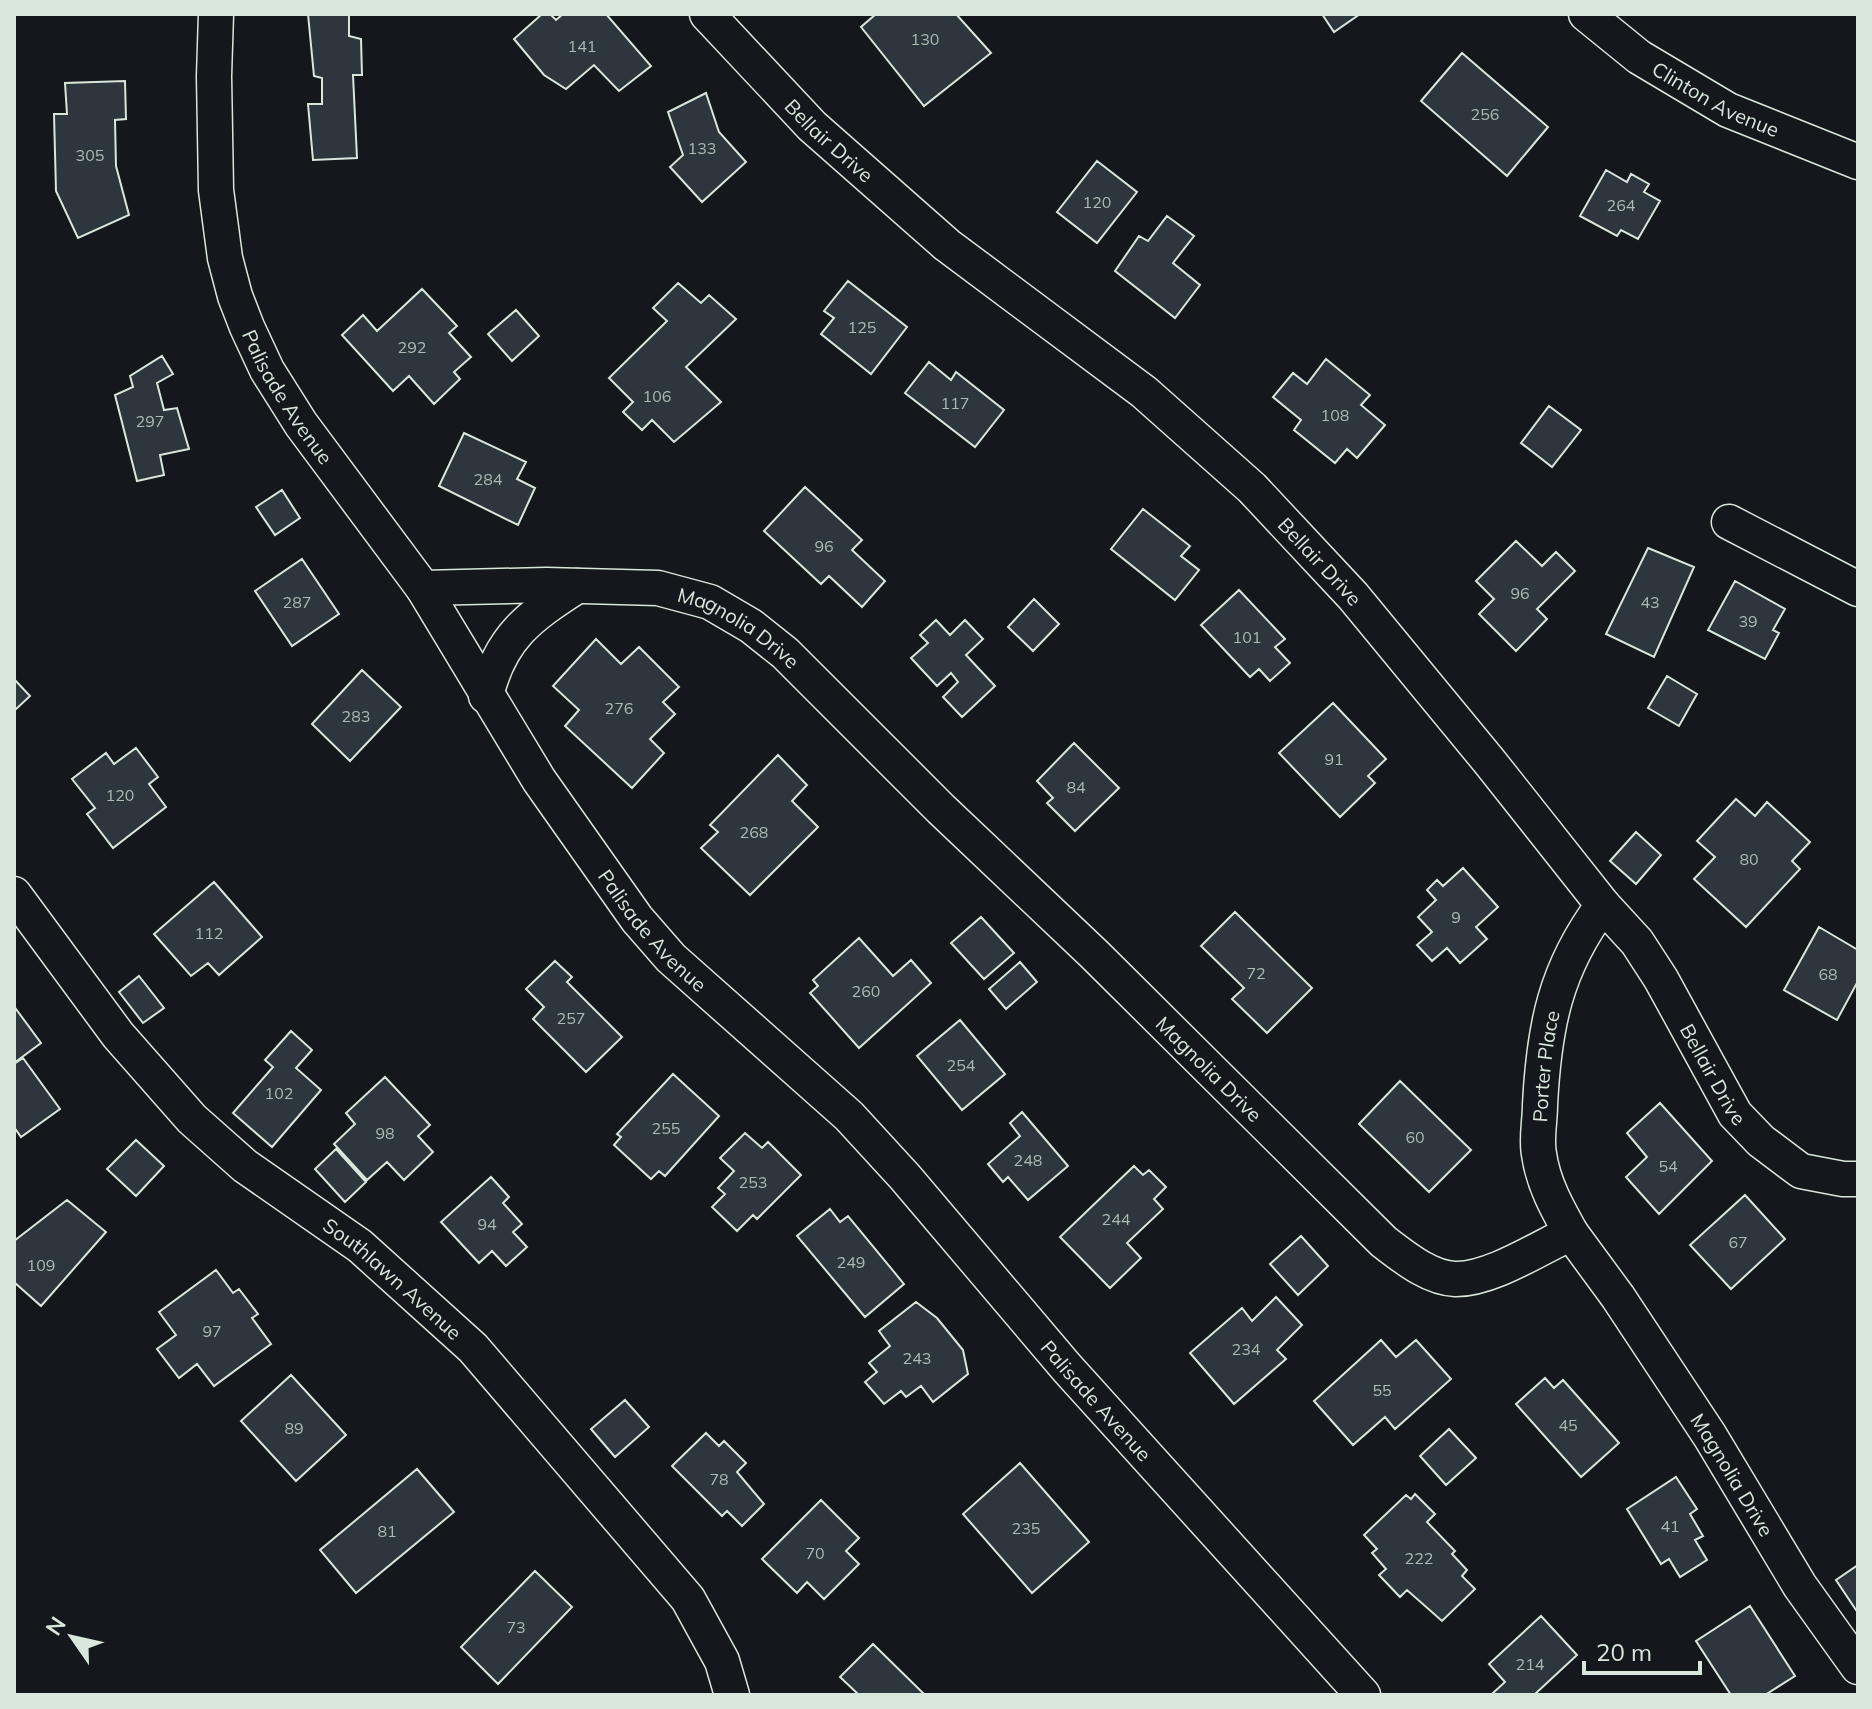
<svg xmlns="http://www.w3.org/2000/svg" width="1872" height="1709" font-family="Mulish,sans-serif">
<rect width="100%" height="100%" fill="#14181c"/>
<path fill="#2c363c" stroke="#d8e6dc" stroke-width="2" d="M308 14H349V36L361 39 362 75H353L357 158 313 160 308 104H322V78L314 76Z
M542 14H550L556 20 563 14H606L651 66 619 91 594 65 566 89 544 75 514 39Z
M876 14H956L991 53 924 106 861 27Z
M1322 14H1360L1334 32Z
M1462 53 1548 127 1507 176 1421 101Z
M125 81 126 119 115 120 116 166 129 215 78 238 56 191 54 114H67L65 83Z
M706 93 719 132 746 162 702 202 670 167 683 155 668 112Z
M1097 161 1137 192 1097 243 1057 212Z
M1606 170 1627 182 1631 174 1649 184 1644 192 1660 201 1638 239 1621 230 1617 236 1580 216Z
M1167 216 1194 236 1173 263 1200 285 1175 318 1115 271 1139 236 1148 241Z
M848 281 907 327 871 374 821 334 834 318 824 311Z
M678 283 701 303 709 295 736 319 686 367 721 402 674 442 652 420 642 430 623 412 633 402 609 378 667 321 653 308Z
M422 289 457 326 449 333 471 357 454 372 460 379 434 404 409 376 393 391 342 335 363 315 377 331Z
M516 310 539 336 512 361 488 334Z
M162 356 173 374 157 383 164 410 177 408 189 449 160 455 164 475 137 481 115 395 133 387 130 376Z
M1326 359 1370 395 1361 405 1385 425 1357 458 1347 449 1335 463 1294 430 1301 420 1273 397 1293 373 1307 384Z
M929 362 951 380 956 372 1004 410 975 447 905 393Z
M1549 406 1581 430 1552 467 1521 443Z
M464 433 526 462 517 479 535 488 518 525 439 486Z
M805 487 862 540 852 550 885 581 862 607 829 576 821 584 764 531Z
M282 490 300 518 275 535 256 507Z
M1143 509 1190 546 1181 556 1199 570 1175 600 1111 549Z
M1516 541 1542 566 1556 552 1575 571 1537 609 1547 619 1516 651 1479 614 1494 599 1476 581Z
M1648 548 1694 567 1654 657 1606 634Z
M302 559 339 614 292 646 255 591Z
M1735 581 1785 609 1773 630 1779 633 1765 659 1708 630Z
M1239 590 1285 639 1275 647 1290 663 1270 681 1259 669 1250 677 1201 625Z
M1034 599 1059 624 1033 651 1008 627Z
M936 620 950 635 965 620 983 639 966 655 995 686 962 717 943 697 958 682 951 673 937 686 911 658 928 643 920 635Z
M596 639 621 664 639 647 679 687 663 702 675 714 650 739 664 753 632 788 565 726 579 710 553 686Z
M362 670 401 707 350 761 312 724Z
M1667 676 1697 694 1679 726 1648 708Z
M14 679 30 696 14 711Z
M1333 703 1386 759 1368 776 1375 783 1340 817 1279 753Z
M1074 743 1119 788 1075 831 1047 803 1053 798 1037 781Z
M136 748 158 777 149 784 166 807 113 848 87 814 95 808 72 779 106 753 114 764Z
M778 755 807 785 792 801 818 827 750 895 701 848 718 832 710 825Z
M1736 799 1755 816 1767 802 1810 842 1792 861 1800 869 1746 927 1694 879 1715 857 1697 841Z
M1636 832 1661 855 1636 884 1610 861Z
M1463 868 1498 907 1476 927 1487 939 1460 963 1447 948 1432 961 1417 945 1432 932 1418 917 1436 900 1427 890 1437 880 1443 886Z
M214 882 262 937 219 975 208 963 191 976 154 934Z
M1235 912 1312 988 1267 1033 1232 999 1244 988 1201 946Z
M981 917 1014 953 984 979 951 943Z
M1819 927 1858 950V981L1837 1020 1784 990Z
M859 938 893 976 911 960 931 983 859 1048 810 993 818 986 813 980Z
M555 961 572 977 567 982 622 1037 586 1072 533 1019 544 1007 526 989Z
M1020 962 1037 982 1006 1009 989 989Z
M139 976 164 1008 143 1023 119 992Z
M16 1009 41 1043 14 1063V1011Z
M960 1020 1005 1074 962 1110 917 1056Z
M291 1031 312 1050 296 1068 321 1090 272 1147 233 1113 273 1067 265 1060Z
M23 1058 60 1109 21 1137 14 1127V1064Z
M673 1074 719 1116 665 1176 659 1171 651 1179 614 1145 621 1137 617 1134Z
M385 1077 430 1125 418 1136 433 1152 404 1180 387 1162 367 1180 334 1144 355 1124 346 1113Z
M1400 1081 1471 1150 1429 1192 1359 1124Z
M1660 1103 1712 1161 1659 1214 1626 1177 1647 1157 1627 1133Z
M1022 1112 1068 1166 1028 1200 1008 1177 1003 1182 988 1164 1020 1136 1010 1123Z
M745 1133 762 1148 768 1142 801 1175 757 1219 753 1215 737 1231 712 1207 725 1194 718 1188 734 1171 720 1158Z
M136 1140 164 1166 136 1196 107 1169Z
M336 1149 366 1182 345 1202 315 1169Z
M1134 1166 1143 1175 1149 1170 1166 1187 1154 1199 1163 1209 1127 1243 1141 1258 1110 1288 1060 1237Z
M491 1177 509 1197 503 1203 522 1224 513 1232 527 1247 506 1266 492 1251 479 1263 441 1222Z
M1745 1195 1785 1239 1731 1289 1690 1245Z
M67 1200 106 1232 41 1306 14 1282V1241Z
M830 1209 840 1222 848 1216 904 1284 865 1317 797 1236Z
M1301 1236 1328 1266 1298 1295 1270 1264Z
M216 1270 233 1293 239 1289 258 1314 252 1318 271 1344 214 1386 197 1364 179 1378 157 1349 176 1335 159 1312Z
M1276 1297 1302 1325 1277 1350 1286 1359 1234 1404 1190 1353 1242 1308 1252 1321Z
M916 1302 937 1318 963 1350 968 1374 933 1402 921 1386 906 1397 901 1391 884 1404 865 1382 877 1372 869 1363 890 1346 879 1331Z
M1381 1340 1396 1357 1416 1340 1451 1379 1395 1429 1385 1417 1353 1445 1314 1401Z
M291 1375 346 1435 296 1481 241 1421Z
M1545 1378 1554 1388 1563 1380 1619 1443 1581 1477 1516 1404Z
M625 1400 649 1427 615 1457 591 1429Z
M1449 1429 1476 1458 1446 1485 1420 1456Z
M706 1433 719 1446 724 1441 746 1463 737 1472 764 1504 742 1526 727 1511 722 1516 672 1466Z
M1020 1463 1089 1542 1032 1593 963 1514Z
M417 1469 454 1512 356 1593 320 1550Z
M1676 1477 1697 1509 1690 1514 1703 1536 1695 1540 1707 1560 1680 1577 1669 1559 1661 1564 1627 1509Z
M1415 1494 1435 1514 1427 1522 1455 1551 1452 1554 1467 1570 1462 1576 1475 1589 1442 1621 1407 1590 1400 1597 1379 1575 1386 1569 1372 1553 1377 1549 1364 1535 1406 1495 1411 1499Z
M821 1500 859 1538 846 1551 859 1564 824 1599 807 1582 797 1593 762 1559Z
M1858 1565V1609L1856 1610 1836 1580Z
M535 1571 572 1607 498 1684 461 1647Z
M1750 1606 1795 1676 1765 1695H1731L1696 1641Z
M1541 1616 1577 1655 1534 1695H1494L1493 1693 1505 1682 1489 1664Z
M873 1644 925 1695H859L840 1677Z"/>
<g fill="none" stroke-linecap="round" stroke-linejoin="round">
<g stroke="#d8e6dc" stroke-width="37">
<g id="minor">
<path id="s1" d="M216 14 214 76 216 190 225 258 235 296 247 327 267 370 301 424 423 588 539 780 637 919 671 958 849 1116 905 1177 1067 1368 1363 1695"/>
<path id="s2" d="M707 14 812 126 947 245 1144 392 1252 488 1353 596 1489 761 1603 905 1637 942 1661 979 1735 1114 1761 1141 1801 1171 1843 1179H1858"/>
<path id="s3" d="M1586 14 1639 57 1728 110 1858 162"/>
<path d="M1729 522 1858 589"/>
<path id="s4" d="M423 588 546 585 658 588 710 602 751 626 785 653 941 809 1094 954 1384 1242C1404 1257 1429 1278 1455 1279 1490 1280 1539 1248 1571 1233L1618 1297 1710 1436 1800 1586 1858 1667"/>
<path d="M486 696C500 637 529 617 577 586"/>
<path id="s5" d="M14 894 118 1035 192 1119 245 1166 360 1246 473 1348 688 1599 722 1661 732 1695"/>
<path id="s6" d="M1571 1233C1557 1208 1543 1183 1539 1154 1536 1139 1540 1121 1540 1105 1544 1027 1555 969 1603 905"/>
</g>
</g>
<use href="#minor" stroke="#14181c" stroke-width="34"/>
</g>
<g text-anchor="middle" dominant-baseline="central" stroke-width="6" stroke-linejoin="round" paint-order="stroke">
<g font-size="16" fill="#adbab4">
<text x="925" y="39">130</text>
<text x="582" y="46">141</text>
<text x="1485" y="114">256</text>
<text x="702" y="148">133</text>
<text x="90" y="155">305</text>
<text x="1097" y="202">120</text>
<text x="1621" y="205">264</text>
<text x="862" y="327">125</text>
<text x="412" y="347">292</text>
<text x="657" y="396">106</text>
<text x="955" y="403">117</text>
<text x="1335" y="415">108</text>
<text x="150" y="421">297</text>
<text x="488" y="479">284</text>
<text x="824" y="546">96</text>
<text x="1520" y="593">96</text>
<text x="297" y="602">287</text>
<text x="1650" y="602">43</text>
<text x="1748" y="621">39</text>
<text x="1247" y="637">101</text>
<text x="619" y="708">276</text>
<text x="356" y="716">283</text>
<text x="1334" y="759">91</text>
<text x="1076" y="787">84</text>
<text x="120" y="795">120</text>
<text x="754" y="832">268</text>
<text x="1749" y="859">80</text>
<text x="1456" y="917">9</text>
<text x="209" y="933">112</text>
<text x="1256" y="973">72</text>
<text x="1828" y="974">68</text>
<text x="866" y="991">260</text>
<text x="571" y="1018">257</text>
<text x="961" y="1065">254</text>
<text x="279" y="1093">102</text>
<text x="666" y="1128">255</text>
<text x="385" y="1133">98</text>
<text x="1415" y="1137">60</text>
<text x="1028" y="1160">248</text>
<text x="1668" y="1166">54</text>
<text x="753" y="1182">253</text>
<text x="1116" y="1219">244</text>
<text x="487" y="1224">94</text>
<text x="1738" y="1242">67</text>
<text x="851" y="1262">249</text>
<text x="41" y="1265">109</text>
<text x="212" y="1331">97</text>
<text x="1246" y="1349">234</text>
<text x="917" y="1358">243</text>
<text x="1382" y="1390">55</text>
<text x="1568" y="1425">45</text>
<text x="294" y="1428">89</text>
<text x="719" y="1479">78</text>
<text x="1670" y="1526">41</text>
<text x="1026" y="1528">235</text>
<text x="387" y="1531">81</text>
<text x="815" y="1553">70</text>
<text x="1419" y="1558">222</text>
<text x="516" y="1627">73</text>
<text x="1530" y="1664">214</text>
</g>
<g font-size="20" fill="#d8e6dc" stroke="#14181c">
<text stroke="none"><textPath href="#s3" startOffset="156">Clinton Avenue</textPath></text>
<text stroke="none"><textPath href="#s2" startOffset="176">Bellair Drive</textPath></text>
<text stroke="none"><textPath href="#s1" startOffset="398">Palisade Avenue</textPath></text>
<text stroke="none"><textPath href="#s2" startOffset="824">Bellair Drive</textPath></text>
<text stroke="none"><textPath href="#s4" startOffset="326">Magnolia Drive</textPath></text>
<text stroke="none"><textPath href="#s1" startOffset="1046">Palisade Avenue</textPath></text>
<text stroke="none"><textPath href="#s6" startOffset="174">Porter Place</textPath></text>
<text stroke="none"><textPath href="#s4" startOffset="974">Magnolia Drive</textPath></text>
<text stroke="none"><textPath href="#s2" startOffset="1472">Bellair Drive</textPath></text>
<text stroke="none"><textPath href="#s5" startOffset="544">Southlawn Avenue</textPath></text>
<text stroke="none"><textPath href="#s1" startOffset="1694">Palisade Avenue</textPath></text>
<text stroke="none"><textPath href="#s4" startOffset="1718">Magnolia Drive</textPath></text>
</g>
</g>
<rect width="1872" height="1709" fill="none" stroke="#d8e6dc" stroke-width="32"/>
<g transform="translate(72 1637) rotate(304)" stroke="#14181c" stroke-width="6" paint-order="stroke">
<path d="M0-6L14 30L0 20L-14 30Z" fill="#d8e6dc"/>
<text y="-12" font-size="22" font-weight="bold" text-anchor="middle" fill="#d8e6dc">N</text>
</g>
<path d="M1584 1661v12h116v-12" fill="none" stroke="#d8e6dc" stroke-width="4"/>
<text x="1596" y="1661" font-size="24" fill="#d8e6dc" stroke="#14181c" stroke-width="6" paint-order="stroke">20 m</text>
</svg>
